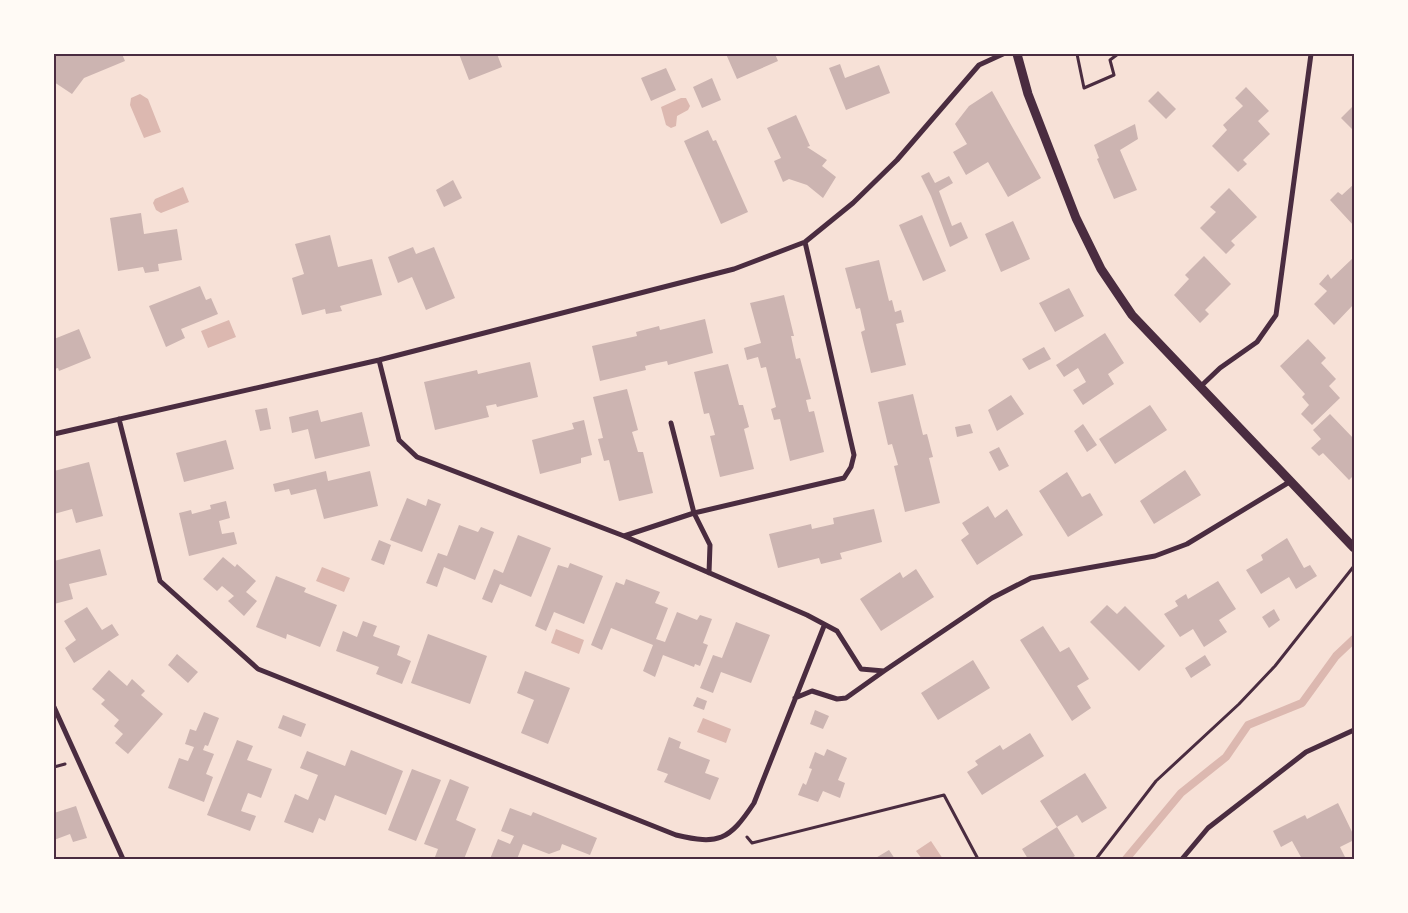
<svg xmlns="http://www.w3.org/2000/svg" width="1408" height="913" font-family="Cabin,sans-serif">
<rect width="100%" height="100%" fill="#f7e1d7"/>
<path fill="#dcb8b0" d="M140 94 148 99 161 132 144 138 130 105 131 98Z
M681 98H686L690 106 688 110 677 116 676 126 671 128 666 125 661 107Z
M183 187 189 202 161 213 156 210 153 203 155 199Z
M229 320 236 337 208 348 201 331Z
M322 567 350 578 344 592 316 581Z
M556 629 584 640 579 654 551 643Z
M703 718 731 729 726 743 697 732Z
M931 841 943 859H922L916 851Z"/>
<g fill="none" stroke-linecap="round" stroke-linejoin="round">
<path stroke="#dcb8b0" stroke-width="8" d="M1126 859 1181 793 1226 757 1248 725 1302 703 1336 656 1354 639"/>
</g>
<path fill="#ccb4b1" d="M56 54H122L125 61 84 78 72 94 54 82V57Z
M459 54H497L502 67 469 80Z
M726 54H775L778 61 737 79Z
M840 64 845 78 879 65 890 93 846 110 829 68Z
M666 68 676 90 651 101 641 78Z
M712 78 721 100 702 108 693 87Z
M1246 87 1269 111 1258 121 1270 134 1243 160 1247 164 1238 172 1212 146 1227 130 1223 125 1243 106 1235 98Z
M992 91 1041 178 1008 197 988 162 966 175 953 152 967 144 955 124 969 106Z
M1158 91 1176 109 1166 119 1148 101Z
M1354 105V131L1341 118Z
M796 115 810 146 807 147 827 160 822 166 836 177 823 198 807 185 789 179 783 182 774 161 781 158 767 128Z
M1135 124 1138 139 1120 150 1137 190 1114 199 1097 159 1099 158 1094 145Z
M708 130 713 141 716 140 748 212 721 224 684 141Z
M929 172 935 183 949 176 953 183 939 191 952 226 961 222 968 238 950 247 931 196 921 176Z
M453 180 462 198 444 207 436 190Z
M1354 184V226L1330 200 1338 192 1342 195Z
M1229 188 1257 217 1231 241 1235 245 1226 254 1200 228 1216 212 1210 207Z
M141 213 144 234 177 229 182 260 158 264 159 271 145 273 143 267 118 271 110 218Z
M922 215 946 271 923 281 899 225Z
M1013 221 1030 259 1001 272 985 234Z
M330 235 338 267 372 259 382 295 340 306 342 311 326 314 325 309 302 315 292 278 304 274 295 244Z
M413 247 416 254 434 247 455 298 426 310 412 277 398 283 388 257Z
M1204 256 1231 284 1205 310 1209 314 1200 323 1174 295 1189 279 1185 275Z
M1354 257V304L1334 325 1314 304 1327 291 1319 284 1328 274 1331 279Z
M879 260 889 301 892 300 895 312 901 310 904 322 896 324 906 365 871 373 861 332 865 330 860 308 856 309 845 268Z
M200 286 206 300 211 298 218 314 181 329 185 338 166 347 149 306Z
M1069 288 1084 316 1055 332 1039 303Z
M784 295 794 336H791L796 359 800 358 811 399 806 400 809 412 814 411 824 452 790 461 780 419 774 420 771 409 776 407 766 367 761 368 758 357 747 360 744 348 761 343 750 303Z
M705 319 713 353 668 365 667 361 657 363 645 366 646 370 600 381 592 346 637 336 636 332 659 326 660 330Z
M79 329 91 358 59 371 58 368 54 369V339Z
M1105 333 1124 363 1108 374 1114 384 1083 405 1073 390 1086 382 1078 368 1064 377 1056 365Z
M1308 339 1326 358 1321 363 1336 379 1329 386 1340 398 1312 425 1301 414 1309 405 1302 397 1305 394 1280 366Z
M1044 347 1051 359 1029 370 1022 359Z
M530 362 538 397 497 407 496 404 486 406 489 417 435 430 424 382 477 370 478 374Z
M728 364 739 405H743L749 427 744 429 754 469 720 477 710 436 715 435 709 413 704 414 694 372Z
M627 389 638 430 632 432 638 452H643L653 493 619 501 609 460 604 461 598 439 603 438 593 397Z
M913 394 923 435 927 434 933 457 929 458 940 503 905 512 894 466 898 465 892 444 888 445 878 402Z
M1011 395 1024 414 997 431 988 410Z
M1150 405 1167 430 1115 464 1099 439Z
M267 408 271 429 260 431 255 410Z
M318 410 321 422 362 412 370 446 315 459 308 429 292 433 289 417Z
M1330 414 1354 439V475L1349 480 1323 453 1319 456 1311 448 1321 439 1313 430Z
M584 420 592 455 581 458V463L540 474 532 440 574 429 572 423Z
M970 424 973 433 957 437 955 427Z
M1083 424 1097 445 1087 452 1074 431Z
M226 440 234 469 184 482 176 453Z
M999 447 1009 466 999 471 989 452Z
M89 462 103 516 76 523 72 509 54 514V471Z
M1185 470 1201 495 1154 524 1140 501Z
M326 471 328 481 370 471 378 506 324 519 316 489 291 495 289 489 275 492 273 484Z
M1067 472 1082 497 1090 493 1103 515 1068 537 1039 491Z
M407 498 426 506 428 499 441 504 422 552 390 540Z
M226 501 230 518 219 521 222 534 234 532 237 544 189 556 179 513 191 510 192 514 211 509 210 505Z
M988 506 995 518 1007 509 1023 535 977 565 961 540 969 534 962 523Z
M874 509 882 542 840 553 842 559 821 564 819 558 778 568 769 534 811 524 812 529 834 524 833 518Z
M459 525 478 532 481 527 494 532 475 580 444 567 437 587 426 583 438 553 447 556Z
M518 535 551 548 531 597 500 584 492 603 482 599 494 569 503 573Z
M1287 538 1304 568 1310 565 1317 576 1296 589 1289 577 1261 594 1246 570 1263 560 1261 555Z
M379 540 391 545 384 565 371 560Z
M100 549 107 575 69 584 73 599 54 604V561Z
M223 557 235 567 237 564 256 581 246 592 257 601 244 616 228 601 234 596 222 586 217 591 203 579Z
M570 563 603 576 584 624 554 612 546 631 535 626 558 565 568 568Z
M916 569 934 597 881 631 860 599 900 572 903 578Z
M276 576 306 588 304 592 337 605 320 647 287 634 286 639 256 627Z
M626 579 660 592 655 603 668 608 656 639 665 642 677 612 697 620 700 615 712 619 703 643 708 645 700 666 695 664 694 667 663 655 655 677 643 671 653 645 611 628 602 650 591 645 616 582 624 585Z
M1218 581 1236 609 1219 620 1227 632 1204 647 1193 629 1180 637 1164 614 1178 606 1175 601 1186 594 1188 599Z
M1107 605 1117 614 1125 606 1165 646 1139 671 1090 622Z
M87 607 102 630 112 624 119 635 74 663 65 648 76 640 64 621Z
M1274 609 1280 620 1269 628 1262 617Z
M363 621 377 626 373 636 400 646 397 655 411 661 402 684 376 674 379 667 336 651 343 631 357 637Z
M736 622 770 635 751 683 721 672 713 693 700 688 713 655 722 658Z
M1043 626 1060 652 1069 647 1089 679 1077 686 1091 708 1072 721 1020 640Z
M428 634 487 656 470 704 411 683Z
M177 654 198 672 188 683 168 665Z
M1205 655 1211 665 1191 678 1185 668Z
M973 660 990 688 938 720 921 693Z
M109 670 127 686 132 679 145 691 141 695 163 714 128 754 115 743 123 734 114 726 119 720 101 704 105 700 92 689Z
M525 671 570 688 548 744 521 733 534 700 517 693Z
M697 697 707 701 704 710 693 706Z
M815 710 829 716 823 729 810 724Z
M204 712 219 718 208 746 205 745 203 750 214 754 206 774 213 777 204 802 168 788 179 758 188 761 194 747 185 744 190 729 196 731Z
M283 715 306 724 301 737 278 728Z
M1030 733 1044 756 982 795 967 772 978 765 975 761 1000 745 1003 750Z
M669 737 681 742 679 748 710 760 705 773 719 778 710 800 664 782 668 774 657 770Z
M237 740 253 746 247 760 272 769 261 798 248 793 241 811 256 816 250 831 207 815Z
M827 749 847 758 838 780 845 783 840 798 823 791 818 802 798 795 803 783 806 785 812 769 809 768 815 752 824 756Z
M351 750 403 771 386 815 335 795 325 821 319 818 313 833 284 822 295 794 308 800 318 775 300 768 307 751 345 766Z
M412 769 441 780 416 841 388 830Z
M1085 773 1107 808 1082 823 1077 815 1057 827 1075 856 1070 859H1028L1022 849 1057 827 1040 801Z
M450 779 469 787 456 820 476 829 464 859 435 857 438 849 424 844Z
M1338 803 1354 836V840L1340 847 1346 859H1302L1292 841 1281 847 1273 831 1305 815 1307 819Z
M76 806 87 838 73 842 70 834 54 840V813Z
M510 808 531 816 533 812 597 838 590 855 562 844 560 850 549 854 523 844 517 859H490L498 839 510 844 514 836 501 831Z
M889 850 895 859H874Z"/>
<g fill="none" stroke-linecap="round" stroke-linejoin="round">
<path stroke="#4a2c40" stroke-width="3" d="M1077 54 1084 88 1114 75 1110 60 1118 54
M54 767 65 764
M747 837 752 843 944 795 978 859
M1096 859 1156 781 1239 704 1275 666 1354 566"/>
<path stroke="#4a2c40" stroke-width="5" d="M379 360 399 440 417 457 624 536 807 615 837 631 861 669 884 671 992 598 1031 578 1155 556 1187 544 1291 481
M1200 387 1220 368 1257 342 1276 315 1311 54
M119 419 160 581 258 669 676 835C718 845 729 841 754 803L824 626
M54 434 379 360 734 269 805 242 853 203 897 160 979 65 1003 54
M624 536 694 513 671 423
M709 573 710 545 694 513 844 478 851 467 854 455 805 242
M795 698 812 691 837 699 846 698 884 671
M54 707 123 859
M1182 859 1208 828 1306 752 1354 730"/>
<path stroke="#4a2c40" stroke-width="9" d="M1017 54 1028 94 1076 218 1101 269 1132 315 1354 548"/>
</g>
<rect width="1408" height="913" fill="none" stroke="#fffaf5" stroke-width="110"/>
<rect x="55" y="55" width="1298" height="803" fill="none" stroke="#4a2c40" stroke-width="2"/>
</svg>
